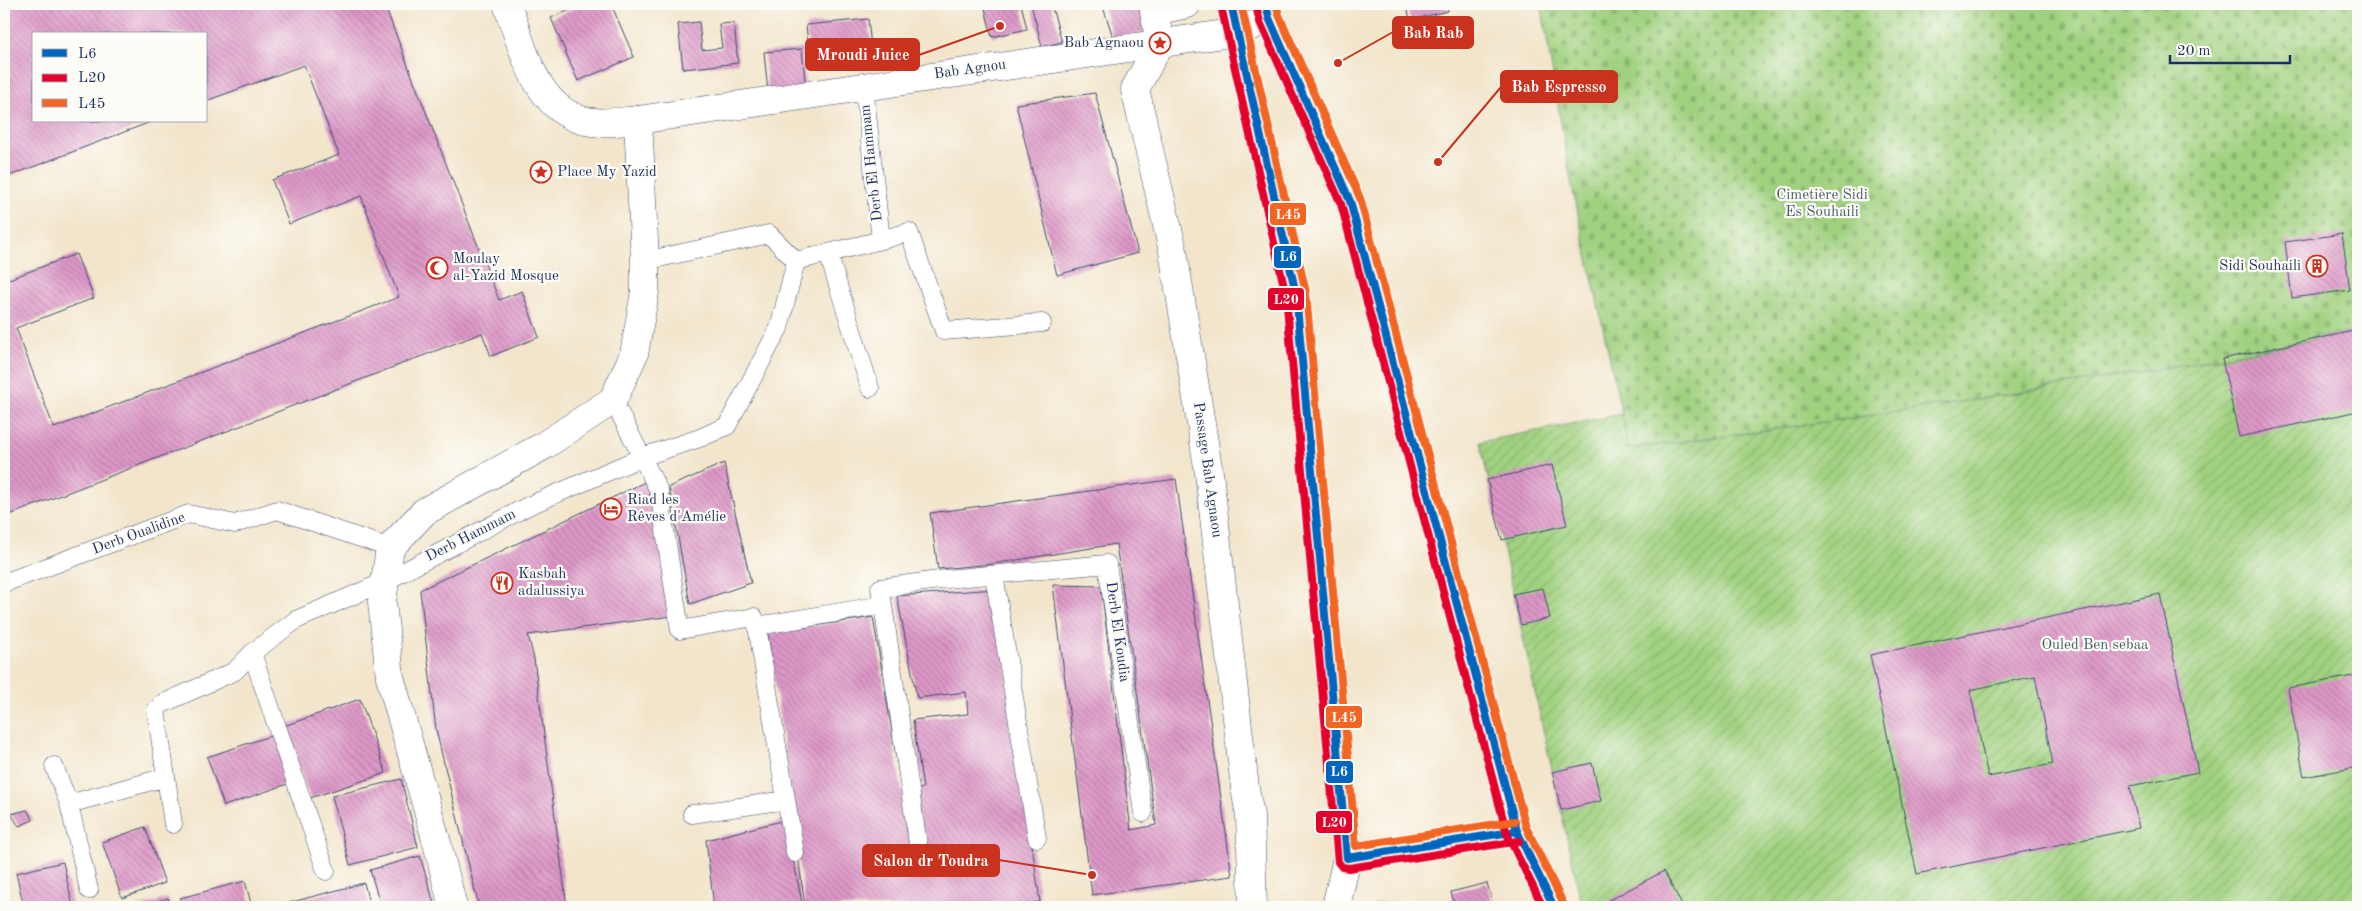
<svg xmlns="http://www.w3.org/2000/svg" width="2362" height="911" font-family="'Old Standard TT',serif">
<defs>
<pattern id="cemetery-stones" width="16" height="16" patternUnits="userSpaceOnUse" patternTransform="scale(1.25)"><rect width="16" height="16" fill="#a0d17f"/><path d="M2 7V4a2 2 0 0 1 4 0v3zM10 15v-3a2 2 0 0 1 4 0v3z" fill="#89b470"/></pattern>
<pattern id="garden-furrows" width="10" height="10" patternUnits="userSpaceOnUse" patternTransform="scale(1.25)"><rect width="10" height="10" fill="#a0d17f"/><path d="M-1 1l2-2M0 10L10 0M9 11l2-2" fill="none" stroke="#89b470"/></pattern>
<pattern id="building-back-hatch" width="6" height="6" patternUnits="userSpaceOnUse" patternTransform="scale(1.25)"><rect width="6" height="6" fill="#de97c7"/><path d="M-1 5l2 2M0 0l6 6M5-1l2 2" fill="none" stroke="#b37ca5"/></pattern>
</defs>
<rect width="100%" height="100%" fill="#fdfcf7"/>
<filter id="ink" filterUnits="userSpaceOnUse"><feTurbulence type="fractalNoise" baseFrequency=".02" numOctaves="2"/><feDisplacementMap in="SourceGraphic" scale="10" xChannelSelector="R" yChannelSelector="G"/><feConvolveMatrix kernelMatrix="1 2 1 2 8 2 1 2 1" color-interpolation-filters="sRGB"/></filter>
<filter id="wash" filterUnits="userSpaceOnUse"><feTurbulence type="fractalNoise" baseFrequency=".0096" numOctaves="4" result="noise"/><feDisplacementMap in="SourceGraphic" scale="20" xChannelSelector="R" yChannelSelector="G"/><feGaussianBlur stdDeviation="1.12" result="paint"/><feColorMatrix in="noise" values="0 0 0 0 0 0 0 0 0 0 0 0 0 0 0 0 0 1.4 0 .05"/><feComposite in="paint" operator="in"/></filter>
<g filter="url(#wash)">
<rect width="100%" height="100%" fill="#f2e5cb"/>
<path fill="url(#cemetery-stones)" stroke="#5e806e" d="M1541 4H2358V330C2116 381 1872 417 1627 449L1622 414 1571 182Z"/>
<path fill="url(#garden-furrows)" stroke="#5e806e" d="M2358 330V907H1584L1580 897 1480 442 1622 414 1627 449C1872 417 2117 381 2358 330Z"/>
<g id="blocks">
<path fill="url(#building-back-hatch)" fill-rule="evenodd" d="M4 4H384L499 300 522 291 539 337 491 356 482 333 4 517V281L76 254 94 298 16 328 54 428 399 297 361 196 289 224 272 180 339 155 304 65 206 101V34H34V121H153L4 178Z
M584 4H611L634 57 578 81 551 18Z
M984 4H1021L1027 29 992 37Z
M1031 4H1051L1062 42 1042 47Z
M1102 4H1139L1148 31 1113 37Z
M1416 4H1447L1448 11 1410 20 1407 6Z
M868 19 871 47 809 53 806 25Z
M699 22 702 50 722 48 719 24 734 23 738 63 683 69 678 24Z
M802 49 806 90 768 92 764 52Z
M1095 93 1138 253 1057 275 1016 104Z
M2342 234 2350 290 2292 298 2285 242Z
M2358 330V411L2239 437 2222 359Z
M724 463 751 583 690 604 669 487Z
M1552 465 1567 525 1502 540 1487 480Z
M1176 479 1232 876 1092 895 1053 585 1101 586 1131 830 1156 825 1116 544 992 564 938 569 930 513Z
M647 481 673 599 672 616 528 635 534 659 567 907H479L436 730 420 590Z
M1543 588 1550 618 1521 625 1513 594Z
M996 589 1040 902 1011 907H805L768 633 873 617 902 792 923 788 913 720 968 714 966 692 917 698 897 596Z
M2160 594 2198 772 2130 786 2139 828 1917 874 1870 655ZM2035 676 2053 764 1988 777 1970 690Z
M2358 675V767L2304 777 2288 688Z
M360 699 386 773 310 798 284 726Z
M276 734 293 782 224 806 207 757Z
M1592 763 1601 801 1561 810 1552 772Z
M401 779 418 847 350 865 332 796Z
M27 810 33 820 19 826 11 814Z
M785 820 803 907H714L706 840Z
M145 827 165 883 122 898 102 842Z
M420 856 435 907H381L370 870Z
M63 862 73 907H24L16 873Z
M1664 871 1683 907H1596Z
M245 881 252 907H183L180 898Z
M364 883 370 907H273Z
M1487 883 1494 907H1455L1451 892Z
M168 898 171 907H137Z
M1379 904H1420V907H1379Z"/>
</g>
</g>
<g filter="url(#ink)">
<use href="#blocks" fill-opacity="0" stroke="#3b4a6e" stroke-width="1"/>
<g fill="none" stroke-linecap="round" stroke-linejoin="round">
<g stroke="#3b4a6e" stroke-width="19">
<path id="lane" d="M881 240 909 232 944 331 1042 323
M828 253 870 388
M645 261 769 234 796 261 881 240 864 86
M613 400 659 491 680 630 754 617 757 626 883 605 880 588 946 579 1107 564 1143 813
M994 575 1037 838
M4 583 189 514 235 524 277 510 390 548
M883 605 919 851
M757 626 795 853
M252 653 326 871
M54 766 69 804 166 777 156 710 162 704 235 671 252 653 296 620 384 582 528 506 642 457 700 438 727 426 779 328 796 261
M166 777 173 824
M69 804 89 890
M692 814 786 800"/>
</g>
<g stroke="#3b4a6e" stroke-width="29">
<path id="street" d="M1187 4 1154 11 1160 43 1135 89 1173 251 1209 473 1245 788 1250 816 1253 907
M453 907 437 843 390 677 382 602 390 548 424 512 545 445 613 400 634 354 645 292V261L638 120"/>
</g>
<g stroke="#3b4a6e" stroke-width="29">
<path id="secondary" d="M507 4C523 47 536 115 592 122 606 124 624 121 638 120L1238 32 1254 25
M1231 4 1296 294 1347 858 1336 907
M1266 4 1269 18 1350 201 1517 831 1554 907
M1347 858 1517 831"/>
</g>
<use href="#lane" stroke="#fff" stroke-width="18"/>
<use href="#street" stroke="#fff" stroke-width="28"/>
<use href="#secondary" stroke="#fff" stroke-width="28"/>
<g stroke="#fdfcf7" stroke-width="11">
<path id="bus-1" d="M1231 4 1296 294 1347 858 1517 831
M1266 4 1269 18 1350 201 1517 831 1554 907"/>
</g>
<g stroke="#fdfcf7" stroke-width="11">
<path id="bus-2" d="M1221 6 1286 296 1338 862 1342 867 1349 868 1519 841
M1256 6 1260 22 1341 204 1507 834 1543 907"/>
</g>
<g stroke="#fdfcf7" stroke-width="11">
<path id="bus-3" d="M1241 4 1306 293 1356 846 1515 821
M1276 4 1279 15 1360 198 1526 827 1563 903"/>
</g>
<use href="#bus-1" stroke="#0065bd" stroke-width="8"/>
<use href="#bus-2" stroke="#e4002b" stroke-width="8"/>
<use href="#bus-3" stroke="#f26522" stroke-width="8"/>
</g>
</g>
<defs>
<g id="sight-ring" transform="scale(1.125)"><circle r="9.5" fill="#fdfcf7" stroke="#c8321e" stroke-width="1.5"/><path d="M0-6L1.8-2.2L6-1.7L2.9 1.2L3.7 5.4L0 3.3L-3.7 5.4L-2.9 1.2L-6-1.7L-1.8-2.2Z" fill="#c8321e"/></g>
<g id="building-ring" transform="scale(1.125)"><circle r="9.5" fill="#fdfcf7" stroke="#c8321e" stroke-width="1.5"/><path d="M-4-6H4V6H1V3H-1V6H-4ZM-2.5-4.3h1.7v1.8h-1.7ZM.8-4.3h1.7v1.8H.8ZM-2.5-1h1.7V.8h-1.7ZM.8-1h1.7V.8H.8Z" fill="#c8321e"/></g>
<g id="mosque-ring" transform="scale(1.125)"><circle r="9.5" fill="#fdfcf7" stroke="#c8321e" stroke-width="1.5"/><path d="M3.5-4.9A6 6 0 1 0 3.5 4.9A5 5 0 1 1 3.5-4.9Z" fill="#c8321e"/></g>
<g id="hotel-ring" transform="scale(1.125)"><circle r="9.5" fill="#fdfcf7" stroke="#c8321e" stroke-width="1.5"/><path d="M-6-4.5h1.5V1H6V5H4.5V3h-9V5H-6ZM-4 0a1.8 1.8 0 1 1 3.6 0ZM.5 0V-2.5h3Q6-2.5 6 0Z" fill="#c8321e"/></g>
<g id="restaurant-ring" transform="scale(1.125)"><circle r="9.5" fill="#fdfcf7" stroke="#c8321e" stroke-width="1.5"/><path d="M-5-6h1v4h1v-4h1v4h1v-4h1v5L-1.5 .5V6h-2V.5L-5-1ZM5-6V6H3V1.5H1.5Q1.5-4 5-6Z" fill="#c8321e"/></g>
</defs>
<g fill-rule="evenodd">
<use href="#sight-ring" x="1160" y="43"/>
<use href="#sight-ring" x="541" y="172"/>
<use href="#building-ring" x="2317" y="266"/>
<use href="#mosque-ring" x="437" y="268"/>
<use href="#hotel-ring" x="611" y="509"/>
<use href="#restaurant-ring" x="502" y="583"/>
</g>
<g text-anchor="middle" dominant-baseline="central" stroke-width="4.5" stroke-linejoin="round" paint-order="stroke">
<g font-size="15" fill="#1b2f5e" stroke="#fdfcf7" text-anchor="start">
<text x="1144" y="43" text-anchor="end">Bab Agnaou</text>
<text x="557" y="172">Place My Yazid</text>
<text x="453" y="259">Moulay<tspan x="453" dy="17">al-Yazid Mosque</tspan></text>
<text x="2301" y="266" text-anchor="end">Sidi Souhaili</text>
<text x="627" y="500">Riad les<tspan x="627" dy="17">Rêves d'Amélie</tspan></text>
<text x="518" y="574">Kasbah<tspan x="518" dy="17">adalussiya</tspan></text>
</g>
<g font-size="15" fill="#1b2f5e" stroke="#fdfcf7">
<text transform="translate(970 70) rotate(-8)">Bab Agnou</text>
<text transform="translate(872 163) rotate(-96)">Derb El Hammam</text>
<text transform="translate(1207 470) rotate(82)">Passage Bab Agnaou</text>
<text transform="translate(139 534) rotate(-20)">Derb Oualidine</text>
<text transform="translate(471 536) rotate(-27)">Derb Hammam</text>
<text transform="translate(1117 632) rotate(82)">Derb El Koudia</text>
</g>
<g font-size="15" fill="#436068" stroke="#fdfcf7">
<text x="1822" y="195">Cimetière Sidi<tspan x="1822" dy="17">Es Souhaili</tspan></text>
<text x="2095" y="645">Ouled Ben sebaa</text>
</g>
</g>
<path fill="none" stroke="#c8321e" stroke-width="2" d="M1338 63L1393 32M1000 26L919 55M1438 162L1501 87M1092 875L999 860"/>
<g fill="#c8321e" stroke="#fdfcf7" stroke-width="2">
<circle cx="1338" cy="63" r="5"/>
<circle cx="1000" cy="26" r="5"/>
<circle cx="1438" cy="162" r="5"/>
<circle cx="1092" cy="875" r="5"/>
</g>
<g fill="#c8321e" stroke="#c8321e" stroke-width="2">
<rect x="1393" y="17" width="80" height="31" rx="5"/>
<rect x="806" y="39" width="113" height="31" rx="5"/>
<rect x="1501" y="71" width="116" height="31" rx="5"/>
<rect x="863" y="845" width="136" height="31" rx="5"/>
</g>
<g font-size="16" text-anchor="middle" font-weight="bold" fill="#fff">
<text x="1433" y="38">Bab Rab</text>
<text x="863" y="60">Mroudi Juice</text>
<text x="1559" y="92">Bab Espresso</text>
<text x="931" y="866">Salon dr Toudra</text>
</g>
<g stroke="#fdfcf7" stroke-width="2">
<rect x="1269" y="202" width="38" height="24" rx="5" fill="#f26522"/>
<rect x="1273" y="245" width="29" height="24" rx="5" fill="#0065bd"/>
<rect x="1267" y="287" width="38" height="24" rx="5" fill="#e4002b"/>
<rect x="1325" y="705" width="38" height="24" rx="5" fill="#f26522"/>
<rect x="1325" y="760" width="29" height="24" rx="5" fill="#0065bd"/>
<rect x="1315" y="810" width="38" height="24" rx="5" fill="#e4002b"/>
</g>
<g font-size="14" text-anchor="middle" font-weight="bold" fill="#fff">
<text x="1288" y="219">L45</text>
<text x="1288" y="261">L6</text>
<text x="1286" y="304">L20</text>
<text x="1344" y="722">L45</text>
<text x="1339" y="776">L6</text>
<text x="1334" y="827">L20</text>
</g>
<rect width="2362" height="911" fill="none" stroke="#fdfcf7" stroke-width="20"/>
<rect x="32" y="32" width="175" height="90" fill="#fdfcf7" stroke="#a3aaba"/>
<rect x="42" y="49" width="25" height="8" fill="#0065bd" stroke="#a3aaba"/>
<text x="78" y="58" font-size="15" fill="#1b2f5e">L6</text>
<rect x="42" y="74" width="25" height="8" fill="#e4002b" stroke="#a3aaba"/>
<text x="78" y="82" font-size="15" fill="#1b2f5e">L20</text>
<rect x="42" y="99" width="25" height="8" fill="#f26522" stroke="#a3aaba"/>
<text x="78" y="108" font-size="15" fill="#1b2f5e">L45</text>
<path d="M2170 55v8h120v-8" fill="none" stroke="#1b2f5e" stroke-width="2.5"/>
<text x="2177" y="55" font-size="15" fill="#1b2f5e" stroke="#fdfcf7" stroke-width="4" paint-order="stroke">20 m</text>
</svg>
